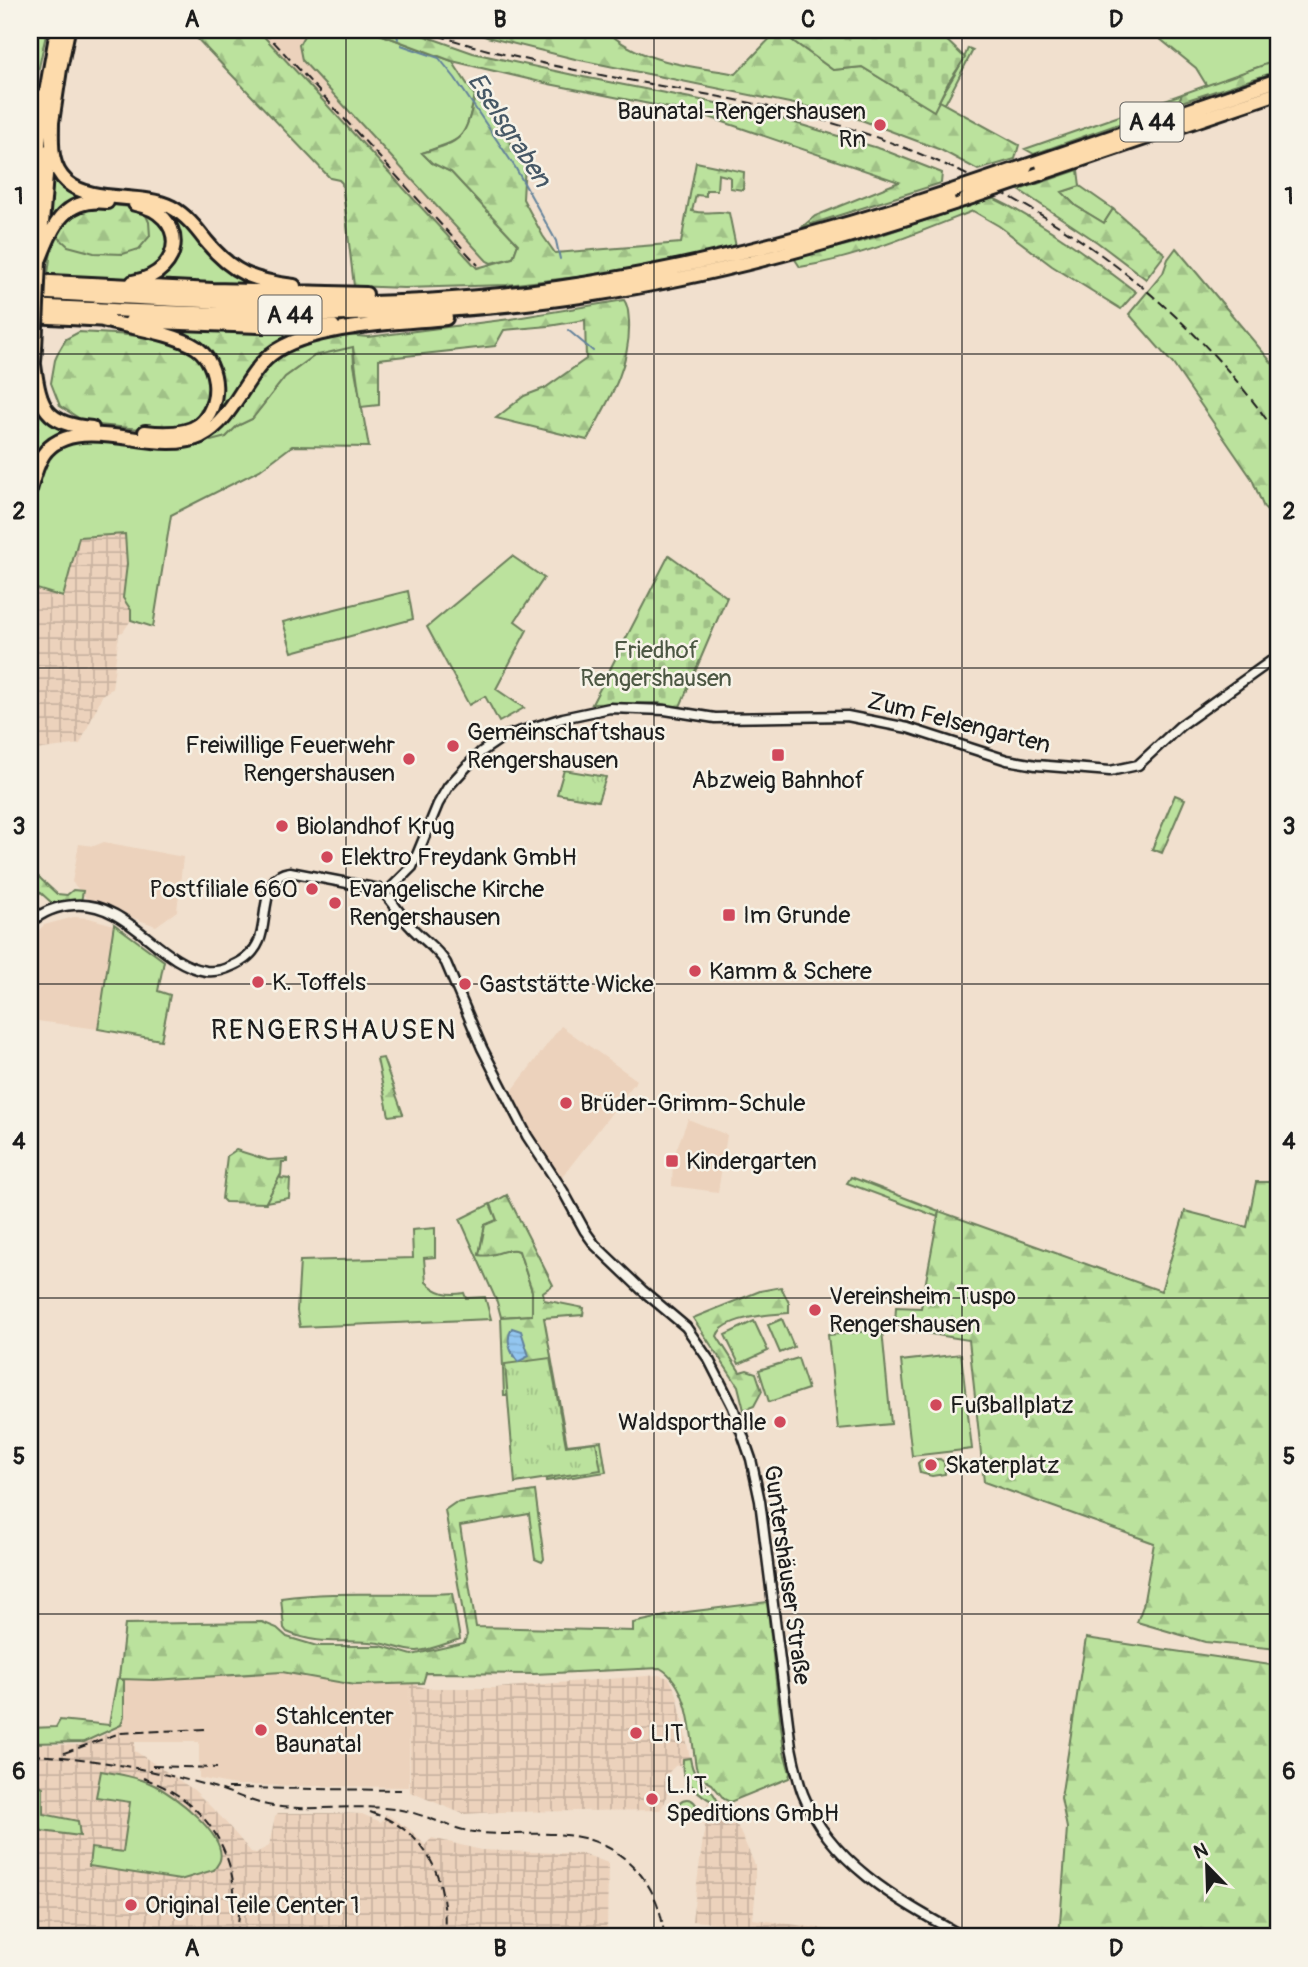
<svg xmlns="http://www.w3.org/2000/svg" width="1308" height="1967" font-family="Pangolin,sans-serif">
<defs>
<pattern id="industrial-grid" width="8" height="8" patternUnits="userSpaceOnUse" patternTransform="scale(1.75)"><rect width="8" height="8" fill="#ecd2bc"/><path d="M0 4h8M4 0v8" fill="none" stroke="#cab4a1"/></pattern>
<pattern id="forest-firs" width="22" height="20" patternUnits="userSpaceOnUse" patternTransform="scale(1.75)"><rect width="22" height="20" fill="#bbe29d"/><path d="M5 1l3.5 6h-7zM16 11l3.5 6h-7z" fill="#a0c187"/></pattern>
<pattern id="cemetery-stones" width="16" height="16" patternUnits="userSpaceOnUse" patternTransform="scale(1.75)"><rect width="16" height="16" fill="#bbe29d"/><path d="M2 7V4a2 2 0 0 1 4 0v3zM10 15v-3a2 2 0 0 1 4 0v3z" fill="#a0c187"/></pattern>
<pattern id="park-tufts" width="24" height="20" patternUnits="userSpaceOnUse" patternTransform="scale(1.75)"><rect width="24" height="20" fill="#bbe29d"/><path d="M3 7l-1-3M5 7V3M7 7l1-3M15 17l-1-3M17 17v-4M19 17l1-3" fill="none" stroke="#a0c187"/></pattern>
<pattern id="water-rules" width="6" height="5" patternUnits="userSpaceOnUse" patternTransform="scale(1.75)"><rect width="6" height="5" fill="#93c6f0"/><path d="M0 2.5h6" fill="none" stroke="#7eaacd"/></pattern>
</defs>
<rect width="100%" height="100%" fill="#f1e0ce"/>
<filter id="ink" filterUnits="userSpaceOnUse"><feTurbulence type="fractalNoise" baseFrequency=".0143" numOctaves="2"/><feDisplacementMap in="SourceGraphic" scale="14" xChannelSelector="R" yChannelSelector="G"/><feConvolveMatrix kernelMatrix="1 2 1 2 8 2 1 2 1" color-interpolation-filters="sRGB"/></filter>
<g filter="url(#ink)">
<path fill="#ecd2bc" d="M258 30H307L299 45 302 60 487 261 477 268Z
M104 842 183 857 177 911 156 926 91 903 72 882 79 844 94 846Z
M74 917 89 918 114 925 98 1029 30 1020V939L44 925Z
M561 1026 637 1080 559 1181 529 1134 509 1095Z
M688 1119 727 1135 718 1192 672 1186 673 1158Z
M282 1672 355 1685 410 1683 409 1787 235 1785 199 1778V1742H123V1731L113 1730 121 1725 119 1679 154 1680Z"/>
<path fill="url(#industrial-grid)" d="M125 534 127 564 123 598 131 610V620L123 632 119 633 112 689 103 694 80 744 35 750 42 708 30 703V587L63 597 79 537Z
M659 1675 669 1678 677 1694 691 1763 675 1766 668 1773V1789L665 1802 660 1810 499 1812 463 1814 410 1792V1683L426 1688H495Z
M114 1731H123V1742H135V1751L194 1790 222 1818 251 1852 256 1853 269 1846 275 1816 278 1813H329L362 1814 381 1822 386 1814 409 1829 425 1845 432 1838 481 1850 584 1854 608 1863 607 1935H642V1937H30V1744L78 1745Z
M708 1801 728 1805 755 1865V1898L753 1919 886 1937H751L752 1923 751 1926 692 1921Z"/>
<path fill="#bbe29d" stroke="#6c7f5c" stroke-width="2" d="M307 30H369L452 61 475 96C463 143 466 137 422 153L432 163 451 172 518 244 513 258 491 263 487 261 302 60 299 45Z
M1149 30H1278V60L1207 86 1196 68Z
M968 48 973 50 945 104 939 101C948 83 962 67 968 48Z
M1182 94 1178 103 1034 154 1025 149Z
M54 168 87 194 49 231Z
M1080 186 1113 209 1104 223 1076 206 1061 192Z
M155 204 168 210 260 284 255 286 147 281 177 247Z
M144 211C157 219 170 227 169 244 166 294 80 276 48 274L53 235Z
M346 347H353L354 365 369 447 292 446 260 470 171 515 153 627 131 620V610L123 598 127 564 125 534 79 537 63 597 30 587V504L32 490 46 456 72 438 226 437 237 426 252 419 285 377 314 356Z
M40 409 52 423 74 430 33 468Z
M512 556 544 578 515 621 527 630 496 689 524 708 499 722 485 696 469 705 427 627Z
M408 591 413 619 292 652 283 622Z
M114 924 164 961 158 991 170 995 161 1040 98 1029Z
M851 1177 939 1211 938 1217 847 1183Z
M490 1204 497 1220 485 1225 479 1254C493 1259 506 1245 519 1251L532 1291V1315L501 1317 497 1302 460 1219Z
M435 1228V1257L424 1258 426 1282C437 1293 448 1296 464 1293L466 1298 485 1297 491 1319 300 1327 297 1311 300 1261 413 1258 412 1230Z
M782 1319 794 1347 780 1353 768 1325Z
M754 1321 768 1351 739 1364 725 1335Z
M882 1330 891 1424 838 1429 828 1335Z
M961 1354 972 1449 912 1456 901 1361Z
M798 1358 808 1389 769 1402 759 1370Z
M940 1459 944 1462 945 1474 932 1476 920 1473 918 1463 921 1460Z
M690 1758C694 1785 710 1781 719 1804 706 1800 687 1785 683 1772 682 1768 683 1763 683 1759Z
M101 1771C119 1774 137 1777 154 1785 174 1795 227 1835 220 1860 219 1864 216 1866 214 1870L180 1880 89 1866 91 1848 123 1852 130 1802 96 1797Z
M30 1780 43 1787V1814L78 1821 80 1836 42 1831 30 1817Z
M677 1809a10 10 0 1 1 20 0a10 10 0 1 1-20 0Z"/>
<path fill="url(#forest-firs)" stroke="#6c7f5c" stroke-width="2" d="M30 30H47L30 109Z
M189 30H258L477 268 513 258 518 244 451 172 432 163 422 153C464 141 465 138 475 96L525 162 523 199 543 236 555 253 681 243 696 162 744 172 743 190 730 188V177L718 174 717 190H706V196L696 195 692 211C707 215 716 210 729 213L736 247 621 272 507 285 404 288 354 286 342 183 339 180 330 178Z
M369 30H408L473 53 578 76 752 110 881 149 942 173 941 183 802 227 815 216 899 182 700 114 549 84 452 61Z
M470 30H606C639 63 692 66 736 74L778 30 833 70 862 67 933 110 939 101 1019 145 1015 159 978 170 941 150 848 115 575 59 487 37Z
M1278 60V71L1178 103 1182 94Z
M1078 170 1080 186 1062 192 1076 206 1104 223 1113 209 1165 254 1146 279 1097 242 1019 190Z
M993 198C1045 223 1090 257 1136 292L1121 309 1052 266 999 226 973 211C917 233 859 258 800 267L794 258 863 241Z
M94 203 130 207 144 211 149 222 150 236 139 249 123 254 94 253 68 246 57 236C62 212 74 212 94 203Z
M1176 248 1278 370V522L1264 508 1252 479 1173 364 1129 314 1163 273 1168 259Z
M624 300C629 307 628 313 629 321 631 366 608 402 587 440L496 418 524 396 545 388 586 359 585 320 549 326 504 330 495 346 379 359V405L361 407 353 347 314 356 285 377 252 419 237 426 226 437 211 441 205 438V423L216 364 163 327 303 331 368 337 510 319Z
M79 332C114 335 185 331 204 366 208 374 208 384 210 393L197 417 186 425 161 431 88 424 60 406 51 383 55 360 59 351 66 339Z
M1175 795 1185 799 1162 853 1152 849Z
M30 869 57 894 67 895 73 890 83 891 81 902 52 903 30 883Z
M383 1058 403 1114H404L389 1116 377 1059Z
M236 1150 268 1160 287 1159V1162H282L281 1175 266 1203 225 1202 222 1199 227 1156Z
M1256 1182H1278V1649L1205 1642 1137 1622 1143 1606 1154 1543 984 1482 969 1340 912 1331 895 1324 896 1307 921 1308 939 1211 1161 1291 1185 1211 1247 1227Z
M507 1195 553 1285 543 1292 544 1300 584 1308 583 1315 544 1318 567 1445 601 1441 606 1472 546 1481 538 1435 511 1395H504L501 1317 532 1315V1291L519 1251C506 1246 493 1259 479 1255L485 1225 497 1220 491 1204Z
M781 1287 789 1303V1313C772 1314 723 1317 717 1336L740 1372 747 1370 756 1373 762 1391 754 1406 744 1410 738 1386 693 1318 760 1291Z
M535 1491 544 1559 542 1562 535 1559 529 1514 460 1526 476 1627 633 1631V1623L679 1613 767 1602 784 1752 790 1773 789 1778 730 1802 724 1799 712 1784 701 1778 696 1767C691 1736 690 1685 660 1668L534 1674 426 1673 423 1683 355 1685 282 1672 154 1680 121 1679 124 1681V1716L121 1725 84 1742 30 1743V1728L56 1727 60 1720 109 1725 117 1679 119 1678 125 1624 262 1622 277 1628 287 1637 317 1646H381L412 1655 464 1643 467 1635 445 1510 455 1503Z
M452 1593 460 1639C447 1643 431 1650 417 1651 404 1651 392 1645 379 1643 345 1638 322 1647 287 1632L284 1628 281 1598C337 1590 395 1596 452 1593Z
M1086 1638 1278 1666V1937H1059L1067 1828 1061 1798Z"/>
<path fill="url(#cemetery-stones)" stroke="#6c7f5c" stroke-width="2" d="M802 30H936L965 58 948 83 934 111 862 67 833 70 793 41Z
M669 555 727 597 679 709 659 703 592 704Z"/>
<path fill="url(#park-tufts)" stroke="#6c7f5c" stroke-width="2" d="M564 770 606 777 598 801 557 794Z
M280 1176 281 1178 290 1179 289 1198 266 1202Z
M550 1358 566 1446 596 1442 601 1470 515 1483 505 1364Z"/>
<path fill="url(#water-rules)" stroke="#63829b" stroke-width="2" d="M512 1328 521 1331 529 1356 518 1362C510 1352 505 1340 512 1328Z"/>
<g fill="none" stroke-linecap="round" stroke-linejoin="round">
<path stroke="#63829b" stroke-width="2" d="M383 30 397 35 398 39
M401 45 439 58 455 78 515 167 556 241 560 259
M568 330 593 351"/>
<g stroke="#1c1c1c" stroke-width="13">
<path id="tertiary" d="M385 894 412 867 438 804 448 787 469 764 481 752 503 737 563 718 610 708 665 710 715 718 847 716 908 728 1007 760 1036 765 1110 771 1138 765 1180 726 1278 656
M30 923C42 912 56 906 74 905 129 901 158 964 206 971 215 972 224 970 232 966 244 961 254 953 259 941 268 922 260 875 290 872L379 889C393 899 400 916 411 927 423 940 437 948 446 963L482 1048 527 1136 563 1191 585 1231 595 1245 642 1290 686 1327 709 1360 733 1407 751 1459 760 1501 791 1747C794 1762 797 1778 803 1794 831 1865 901 1902 964 1937"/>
</g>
<g stroke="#1c1c1c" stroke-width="18">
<path id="motorway" d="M52 121C52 143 49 166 67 182 92 204 141 192 171 207 186 215 196 228 206 241 232 273 254 281 294 286
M30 122 39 97
M51 129 60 69 68 30
M1026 166 1278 80
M1039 174 1278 93
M40 248 48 151
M30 251 41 121 57 30
M39 261C53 226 63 197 107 202
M30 281 213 290 366 294
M133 282C187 272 187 213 135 204
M30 292C182 301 337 311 489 296 647 281 802 241 952 191
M30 306C218 316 407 323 594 294 720 275 845 239 966 199
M30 316 109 320
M102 320C128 327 176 333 197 348 220 365 222 407 199 425 185 435 162 434 145 432
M131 321 259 326H333
M34 365C40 408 45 424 92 428
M30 415 35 348
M30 490C33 479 36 466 43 455 65 422 120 438 153 441 169 443 186 443 201 436 232 420 242 383 266 359 298 325 399 323 446 318"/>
</g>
<use href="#tertiary" stroke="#f7f3e8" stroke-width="8"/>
<use href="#motorway" stroke="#fddbac" stroke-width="12"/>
<path stroke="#1c1c1c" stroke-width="2" stroke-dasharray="10 5" stroke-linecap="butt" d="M263 30 478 265
M423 30C536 70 657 82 774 108 972 152 1164 267 1278 436
M64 1753 120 1733 205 1729
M30 1755C91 1757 153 1770 213 1787 233 1793 252 1803 273 1806 315 1812 359 1803 401 1810 429 1815 453 1831 482 1833 522 1837 566 1827 603 1845 639 1862 662 1897 664 1937
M152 1766 217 1768
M143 1778C202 1798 239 1851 234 1912
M228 1788 401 1790
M370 1812C428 1831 449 1880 444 1937
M30 1860V1871
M237 1937 240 1902"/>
<g stroke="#1c1c1c" stroke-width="18" stroke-linecap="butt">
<path id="motorway-bridge" d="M952 191 1026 166
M966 199 1039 174
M35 348 39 261"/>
</g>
<use href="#motorway-bridge" stroke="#fddbac" stroke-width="12"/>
</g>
</g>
<path fill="none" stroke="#1c1c1c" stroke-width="2" stroke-opacity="0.55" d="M346 30V1937M654 30V1937M962 30V1937M30 354H1278M30 668H1278M30 984H1278M30 1298H1278M30 1614H1278"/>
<g fill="#d1495b" stroke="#f7f3e8" stroke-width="2.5">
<circle cx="880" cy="125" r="7"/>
<circle cx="453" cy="746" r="7"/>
<rect x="771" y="748" width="14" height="14" rx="3.5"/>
<circle cx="409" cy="759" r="7"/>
<circle cx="282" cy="826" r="7"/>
<circle cx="327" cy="857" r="7"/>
<circle cx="312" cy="889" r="7"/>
<circle cx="335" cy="903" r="7"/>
<rect x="722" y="908" width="14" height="14" rx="3.5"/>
<circle cx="695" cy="971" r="7"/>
<circle cx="258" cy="982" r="7"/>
<circle cx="465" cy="984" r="7"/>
<circle cx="566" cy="1103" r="7"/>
<rect x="665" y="1154" width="14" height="14" rx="3.5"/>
<circle cx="815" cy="1310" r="7"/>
<circle cx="936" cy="1405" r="7"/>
<circle cx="780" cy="1422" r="7"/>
<circle cx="931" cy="1465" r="7"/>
<circle cx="261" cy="1730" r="7"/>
<circle cx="636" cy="1733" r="7"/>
<circle cx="652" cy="1799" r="7"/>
<circle cx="131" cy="1905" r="7"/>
</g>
<g text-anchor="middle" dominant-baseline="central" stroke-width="5" stroke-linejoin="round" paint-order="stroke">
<g fill="#f7f3e8" stroke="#5e5c59" stroke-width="2">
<rect x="1120.5" y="102.5" width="63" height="39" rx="5"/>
<rect x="258.5" y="295.5" width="63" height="39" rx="5"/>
</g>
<g font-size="23" font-weight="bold" fill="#1c1c1c">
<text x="1152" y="122">A 44</text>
<text x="290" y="315">A 44</text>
</g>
<g font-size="24" fill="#1c1c1c" stroke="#f7f3e8" text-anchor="start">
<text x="866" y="111" text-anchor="end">Baunatal-Rengershausen<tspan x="866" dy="28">Rn</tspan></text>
<text x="467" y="732">Gemeinschaftshaus<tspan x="467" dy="28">Rengershausen</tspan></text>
<text x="395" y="745" text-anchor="end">Freiwillige Feuerwehr<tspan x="395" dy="28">Rengershausen</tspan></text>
<text x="778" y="780" text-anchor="middle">Abzweig Bahnhof</text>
<text x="296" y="826">Biolandhof Krug</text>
<text x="341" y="857">Elektro Freydank GmbH</text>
<text x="298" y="889" text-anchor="end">Postfiliale 660</text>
<text x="349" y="889">Evangelische Kirche<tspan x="349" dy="28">Rengershausen</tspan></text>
<text x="743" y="915">Im Grunde</text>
<text x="709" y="971">Kamm &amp; Schere</text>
<text x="272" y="982">K. Toffels</text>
<text x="479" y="984">Gaststätte Wicke</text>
<text x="580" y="1103">Brüder-Grimm-Schule</text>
<text x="686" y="1161">Kindergarten</text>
<text x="829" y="1296">Vereinsheim Tuspo<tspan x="829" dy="28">Rengershausen</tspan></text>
<text x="950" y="1405">Fußballplatz</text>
<text x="766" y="1422" text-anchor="end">Waldsporthalle</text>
<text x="945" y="1465">Skaterplatz</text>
<text x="275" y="1716">Stahlcenter<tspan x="275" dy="28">Baunatal</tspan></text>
<text x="650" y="1733">LIT</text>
<text x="666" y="1785">L.I.T.<tspan x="666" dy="28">Speditions GmbH</tspan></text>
<text x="145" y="1905">Original Teile Center 1</text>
</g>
<g font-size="24" fill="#4c5743" stroke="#f7f3e8">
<text x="656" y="650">Friedhof<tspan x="656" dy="28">Rengershausen</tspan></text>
</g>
<g font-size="24" fill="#1c1c1c" stroke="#f7f3e8">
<text transform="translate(959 723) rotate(14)">Zum Felsengarten</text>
<text transform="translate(787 1575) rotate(82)">Guntershäuser Straße</text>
</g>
<g font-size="26" font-style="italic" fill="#465866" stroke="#f7f3e8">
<text transform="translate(509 130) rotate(57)">Eselsgraben</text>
</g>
<g font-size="28" letter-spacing="2" fill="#1c1c1c" stroke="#f7f3e8">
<text x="334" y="1030">RENGERSHAUSEN</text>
</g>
</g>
<rect width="1308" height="1967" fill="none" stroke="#f7f3e8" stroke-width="77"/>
<g transform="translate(1207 1866) rotate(337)" stroke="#f7f3e8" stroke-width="5" paint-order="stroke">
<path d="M0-5L12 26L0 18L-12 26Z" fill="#1c1c1c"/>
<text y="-10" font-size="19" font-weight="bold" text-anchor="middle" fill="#1c1c1c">N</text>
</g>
<rect x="38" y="38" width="1232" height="1890" fill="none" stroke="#1c1c1c" stroke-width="2.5"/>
<g font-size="23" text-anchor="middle" font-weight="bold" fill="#1c1c1c">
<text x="192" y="27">A</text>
<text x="500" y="27">B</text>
<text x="808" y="27">C</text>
<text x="1116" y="27">D</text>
<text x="19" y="204">1</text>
<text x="1289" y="204">1</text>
<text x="19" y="519">2</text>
<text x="1289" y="519">2</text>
<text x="19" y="834">3</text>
<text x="1289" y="834">3</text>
<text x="19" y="1149">4</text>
<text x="1289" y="1149">4</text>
<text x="19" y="1464">5</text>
<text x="1289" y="1464">5</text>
<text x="19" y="1779">6</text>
<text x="1289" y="1779">6</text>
<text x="192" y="1956">A</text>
<text x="500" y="1956">B</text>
<text x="808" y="1956">C</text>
<text x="1116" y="1956">D</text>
</g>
</svg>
